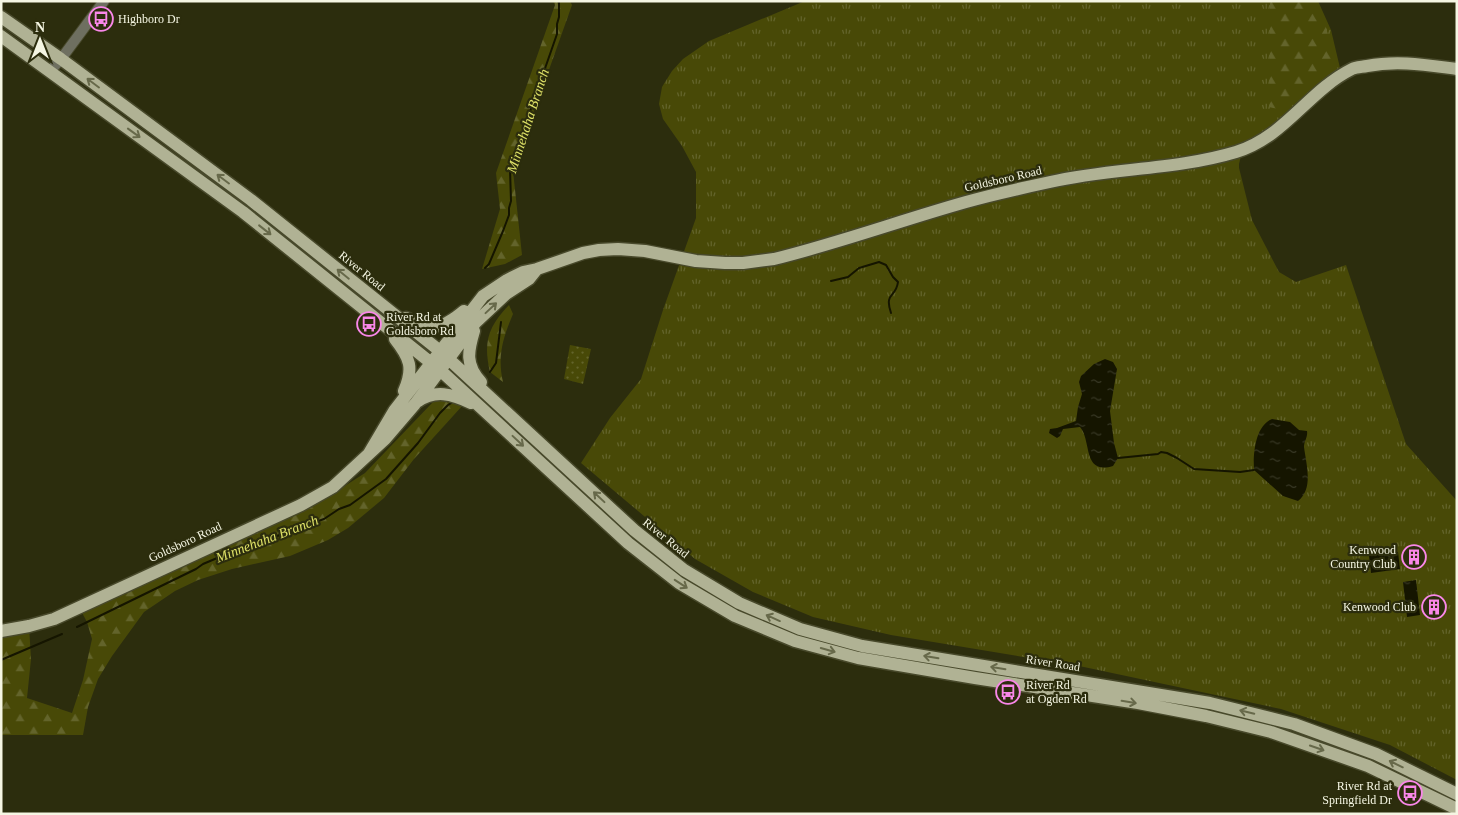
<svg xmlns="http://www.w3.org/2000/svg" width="1458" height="815" font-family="Georgia,serif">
<defs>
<pattern id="grass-tufts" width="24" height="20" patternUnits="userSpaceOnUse" patternTransform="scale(1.25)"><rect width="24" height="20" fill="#484907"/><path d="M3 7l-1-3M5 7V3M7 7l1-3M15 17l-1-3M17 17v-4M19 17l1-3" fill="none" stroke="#63642b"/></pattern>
<pattern id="forest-firs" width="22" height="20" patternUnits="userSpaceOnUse" patternTransform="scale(1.25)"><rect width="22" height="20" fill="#484907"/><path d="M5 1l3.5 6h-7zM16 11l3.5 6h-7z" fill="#63642b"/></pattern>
<pattern id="garden-dots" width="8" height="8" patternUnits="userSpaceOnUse" patternTransform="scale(1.25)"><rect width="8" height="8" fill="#484907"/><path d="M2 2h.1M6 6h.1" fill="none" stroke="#63642b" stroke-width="1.8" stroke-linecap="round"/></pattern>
<pattern id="water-ripples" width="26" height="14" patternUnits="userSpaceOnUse" patternTransform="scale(1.25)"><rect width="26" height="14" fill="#151500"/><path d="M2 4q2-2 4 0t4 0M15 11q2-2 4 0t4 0" fill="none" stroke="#383825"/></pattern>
</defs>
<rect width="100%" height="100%" fill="#2c2d0d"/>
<path fill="url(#grass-tufts)" d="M805 1H1318L1331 30 1340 68 1323 80 1273 126 1244 143 1239 164V168L1252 220 1279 272 1296 282 1346 265 1406 444 1457 501V780L1390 745 1281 709 1084 667 891 635 813 617 753 592 695 559 581 463 610 418 641 379 663 310 696 218V172L682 146 663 119 659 104 662 87 672 71 683 59 709 41Z"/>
<path fill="url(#forest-firs)" d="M553 1H570L572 5 513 171 522 255 505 264 482 269 500 209 496 173 555 5Z
M1270 1H1317L1323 16 1336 65 1282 110 1269 107Z
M509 305 513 314C503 337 497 357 503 382L490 372C483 342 488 327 509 305Z
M447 399 463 405 414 459 384 498 348 528 328 540 290 556 232 569 198 580 175 591 144 612 112 656 98 679 88 707 83 735H1V631L29 626 31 659 27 698 72 713 83 680 92 639 87 622 79 607 312 507 365 473 433 402Z"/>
<path fill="url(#garden-dots)" d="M570 345 591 349 583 384 564 379Z"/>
<path fill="url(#water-ripples)" d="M1105 359 1113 362 1117 369 1110 411 1114 443 1118 458 1113 466C1082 475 1092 441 1080 427L1063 429 1060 436 1057 438 1049 433 1050 429 1057 428 1076 421 1078 407 1082 394 1079 382 1081 376 1094 364Z
M1272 419 1290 422 1299 430 1307 431C1308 437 1304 441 1304 447 1306 463 1314 489 1298 501L1283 496 1254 470C1253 454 1255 426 1272 419Z
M1398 552 1400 569 1371 573 1369 556Z
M1416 580 1420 615 1407 617 1403 582Z"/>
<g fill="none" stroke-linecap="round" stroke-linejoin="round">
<path stroke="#151500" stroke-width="2" d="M485 268 489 264 503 231 509 215V208L511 201 510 169 557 34V24L559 17V1
M831 281 848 277 859 268 879 262 886 265 893 277 898 282C896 298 884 292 891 313
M490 372 496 363 501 322
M1118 458 1158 454 1161 452 1167 453 1177 458 1194 469 1240 472 1254 470
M77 627 196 569 203 564 248 545 275 537 294 529 298 530 313 523 324 519 339 509 350 505 386 479 418 443 440 413 448 405 453 402
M1 660 62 634"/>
<g stroke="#48492b" stroke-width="12">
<path id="minor" d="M50 71 61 59 104 1"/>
</g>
<g stroke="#48492b" stroke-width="15">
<path id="major" d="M1 17 61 59 251 200 440 351 634 530 684 570 739 603 800 629 862 646 1210 703 1294 724 1376 754 1457 794
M1 36 243 212 440 370 628 543 679 583 735 616 795 641 858 658 975 678 1138 703 1206 716 1271 732 1368 766 1457 809
M406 318C433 331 441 330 464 311
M474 331C468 351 465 365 481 382
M395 339C410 358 414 368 404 391
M417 402C435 389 452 394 471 403
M368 455 394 411 483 296 507 280 523 272 537 269 583 253 599 250 618 249 645 251 696 261 725 263H743L774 259C839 243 902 220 966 202 994 194 1022 188 1050 182 1111 168 1176 170 1236 152 1285 137 1308 91 1352 69 1356 67 1362 67 1367 66 1398 60 1426 65 1457 69
M1 631 29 626 54 619 301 505 333 487 385 439 415 404 476 322 506 294 529 279 537 269"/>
</g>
<use href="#minor" stroke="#6e6f60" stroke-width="10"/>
<use href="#major" stroke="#b0b294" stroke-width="12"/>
</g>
<defs><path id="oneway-shaft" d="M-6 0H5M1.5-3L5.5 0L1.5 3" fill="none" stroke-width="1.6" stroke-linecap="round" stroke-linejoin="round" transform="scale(1.25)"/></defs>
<g stroke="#67694a">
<use href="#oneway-shaft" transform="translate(93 83) rotate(-143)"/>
<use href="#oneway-shaft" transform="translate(134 133) rotate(36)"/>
<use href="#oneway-shaft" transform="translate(223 179) rotate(-143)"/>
<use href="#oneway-shaft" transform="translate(265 230) rotate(38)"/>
<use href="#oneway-shaft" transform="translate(343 274) rotate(-141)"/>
<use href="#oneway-shaft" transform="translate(491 308) rotate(-43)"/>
<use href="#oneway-shaft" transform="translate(518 441) rotate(43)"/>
<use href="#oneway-shaft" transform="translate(599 497) rotate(-137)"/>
<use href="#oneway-shaft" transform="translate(681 584) rotate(33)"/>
<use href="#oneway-shaft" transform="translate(773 618) rotate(-156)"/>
<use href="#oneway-shaft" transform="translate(828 650) rotate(16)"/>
<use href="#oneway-shaft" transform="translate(931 657) rotate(-171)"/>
<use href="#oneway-shaft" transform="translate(998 668) rotate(-171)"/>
<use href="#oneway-shaft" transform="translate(1129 702) rotate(9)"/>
<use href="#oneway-shaft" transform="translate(1247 712) rotate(-166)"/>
<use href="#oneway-shaft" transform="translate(1317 748) rotate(19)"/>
<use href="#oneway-shaft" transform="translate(1396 764) rotate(-154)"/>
</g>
<defs>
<g id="bus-ring" transform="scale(1.25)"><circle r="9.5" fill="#2c2d0d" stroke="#f987e9" stroke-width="1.5"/><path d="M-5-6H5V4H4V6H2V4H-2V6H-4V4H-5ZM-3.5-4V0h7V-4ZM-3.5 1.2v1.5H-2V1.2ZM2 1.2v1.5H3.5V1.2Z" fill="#f987e9"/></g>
<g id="building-ring" transform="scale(1.25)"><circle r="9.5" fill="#2c2d0d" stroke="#f987e9" stroke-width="1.5"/><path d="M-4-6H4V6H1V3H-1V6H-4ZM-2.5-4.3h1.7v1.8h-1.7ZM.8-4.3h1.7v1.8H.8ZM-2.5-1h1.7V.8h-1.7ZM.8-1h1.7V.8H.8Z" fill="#f987e9"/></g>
</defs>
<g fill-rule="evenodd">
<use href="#bus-ring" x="101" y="19"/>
<use href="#bus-ring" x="369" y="324"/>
<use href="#building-ring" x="1414" y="557"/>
<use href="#building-ring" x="1434" y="607"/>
<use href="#bus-ring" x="1008" y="692"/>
<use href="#bus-ring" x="1410" y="793"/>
</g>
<g text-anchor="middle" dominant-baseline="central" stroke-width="4.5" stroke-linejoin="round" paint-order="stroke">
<g font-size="12" fill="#f5f6e3" stroke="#2c2d0d" text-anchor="start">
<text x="118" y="19">Highboro Dr</text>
<text x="386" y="317">River Rd at<tspan x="386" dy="14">Goldsboro Rd</tspan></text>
<text x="1396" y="550" text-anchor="end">Kenwood<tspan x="1396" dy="14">Country Club</tspan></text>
<text x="1416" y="607" text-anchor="end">Kenwood Club</text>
<text x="1026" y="685">River Rd<tspan x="1026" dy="14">at Ogden Rd</tspan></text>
<text x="1392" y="786" text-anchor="end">River Rd at<tspan x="1392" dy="14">Springfield Dr</tspan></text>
</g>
<g font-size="12" fill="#f5f6e3" stroke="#2c2d0d">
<text transform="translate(1003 179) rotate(-13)">Goldsboro Road</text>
<text transform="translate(362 271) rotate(39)">River Road</text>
<text transform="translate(666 538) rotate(39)">River Road</text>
<text transform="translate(185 542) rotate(-25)">Goldsboro Road</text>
<text transform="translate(1053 663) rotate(9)">River Road</text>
</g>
<g font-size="14" font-style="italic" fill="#dfe267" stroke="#2c2d0d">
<text transform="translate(528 121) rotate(-72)">Minnehaha Branch</text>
<text transform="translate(267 539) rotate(-21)">Minnehaha Branch</text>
</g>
</g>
<rect width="1458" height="815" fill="none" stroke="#f5f6e3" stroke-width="5"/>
<g transform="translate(40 40)" stroke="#2c2d0d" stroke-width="4" paint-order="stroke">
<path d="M0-4L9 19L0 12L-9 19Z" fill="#f5f6e3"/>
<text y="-8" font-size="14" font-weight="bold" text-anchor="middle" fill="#f5f6e3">N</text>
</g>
</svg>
